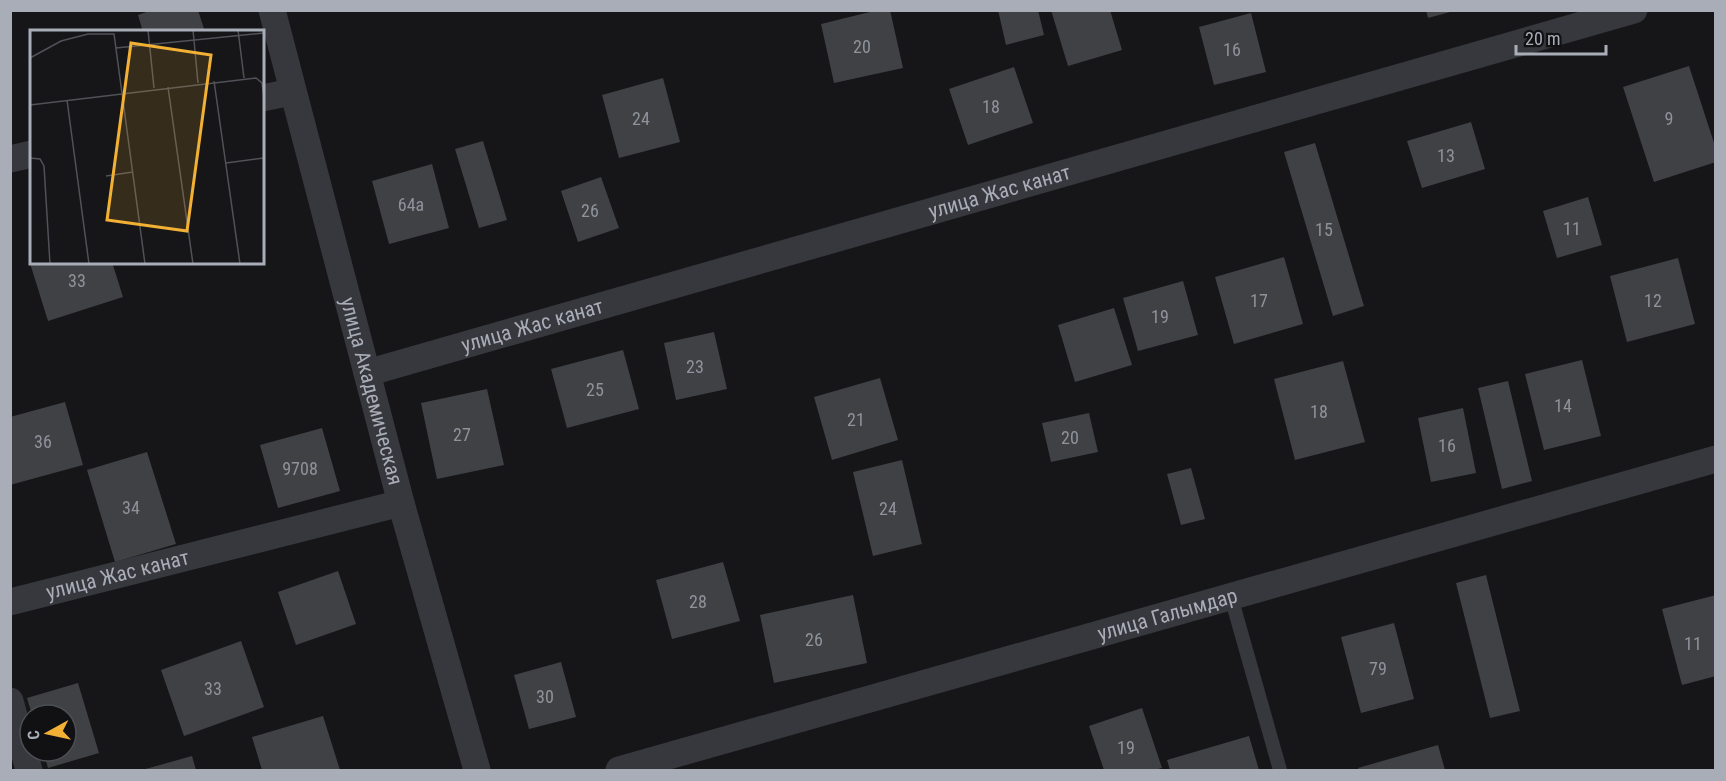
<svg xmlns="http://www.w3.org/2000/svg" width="1726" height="781" font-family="'Roboto Condensed',sans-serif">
<rect width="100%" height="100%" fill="#161618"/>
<path fill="#404145" d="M152 10H198L205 32H143L138 15Z
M878 10H890L903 68 834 83 821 24Z
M998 10H1038L1044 35 1006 45Z
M1051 10H1110L1122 50 1068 66Z
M1426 10H1454V11L1428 18Z
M1251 13 1266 72 1214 85 1199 27Z
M1689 66 1716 149V162L1654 182 1623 87Z
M1014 67 1033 123 968 145 949 89Z
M663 78 680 142 619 158 602 95Z
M1471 122 1485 169 1422 188 1407 141Z
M483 141 507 220 479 228 455 149Z
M1315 143 1364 306 1333 316 1284 152Z
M432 164 449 228 389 244 372 181Z
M601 177 619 228 578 242 561 191Z
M1588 197 1602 245 1557 258 1543 211Z
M1284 257 1303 324 1234 344 1215 277Z
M1678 258 1695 324 1627 342 1610 276Z
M32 259V262H112L123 297 48 321 29 260Z
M1183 281 1198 335 1138 351 1123 298Z
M1114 308 1132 365 1075 382 1058 325Z
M714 332 727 389 676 400 664 343Z
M623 350 639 409 567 428 551 369Z
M1582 360 1601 436 1544 450 1525 374Z
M1343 361 1365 442 1295 460 1274 379Z
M880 378 898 440 832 460 814 397Z
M1508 381 1532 481 1502 489 1478 388Z
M487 389 504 465 437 479 421 403Z
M65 402 83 465 10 485V417Z
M1463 408 1476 473 1431 482 1418 418Z
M1089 413 1098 452 1051 462 1042 423Z
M322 428 340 491 278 508 260 445Z
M147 452 176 544 115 562 87 470Z
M902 460 922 544 873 556 853 472Z
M1191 468 1205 519 1181 525 1167 474Z
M723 562 740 621 672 639 656 580Z
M338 571 356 624 296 645 278 592Z
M1486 575 1520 711 1490 718 1456 583Z
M853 595 867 663 774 683 760 615Z
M1716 595V676L1682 685 1662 609Z
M1394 623 1414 699 1361 713 1341 637Z
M241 641 264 707 184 736 161 670Z
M561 662 576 717 529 729 514 675Z
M78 683 99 753 48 768 43 751H66V715H32L27 698Z
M1142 708 1162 768 1154 770H1104L1089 726Z
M323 716 340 770H262L252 737Z
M1249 736 1259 770H1170L1167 760Z
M1438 745 1445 770H1359L1358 768Z
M192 756 196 770H142Z"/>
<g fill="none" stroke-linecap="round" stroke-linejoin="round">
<path stroke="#37383d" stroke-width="14" d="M1231 597 1280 770"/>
<g stroke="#37383d" stroke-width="27">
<path id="s1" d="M272 10 401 503 477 770"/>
<path d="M262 98 292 92"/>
<path d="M10 159 32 154"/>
<path id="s2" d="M367 373 1634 10"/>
<path id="s3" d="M10 602 401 503"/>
<path d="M10 701 29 770"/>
<path id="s4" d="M619 770 1716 459"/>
</g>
</g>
<g text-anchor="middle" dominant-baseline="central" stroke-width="5" stroke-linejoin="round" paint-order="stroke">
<g font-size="18" fill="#8e929b">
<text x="862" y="46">20</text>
<text x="1232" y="49">16</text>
<text x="991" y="106">18</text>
<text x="641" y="118">24</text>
<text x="1669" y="118">9</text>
<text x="1446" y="155">13</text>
<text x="411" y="204">64а</text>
<text x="590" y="210">26</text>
<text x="1572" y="228">11</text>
<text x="1324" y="229">15</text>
<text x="77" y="280">33</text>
<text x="1259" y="300">17</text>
<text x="1653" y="300">12</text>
<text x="1160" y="316">19</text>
<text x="695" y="366">23</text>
<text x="595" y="389">25</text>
<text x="1563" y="405">14</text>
<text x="1319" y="411">18</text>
<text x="856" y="419">21</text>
<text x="462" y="434">27</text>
<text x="1070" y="437">20</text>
<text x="43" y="441">36</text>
<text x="1447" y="445">16</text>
<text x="300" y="468">9708</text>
<text x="131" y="507">34</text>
<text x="888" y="508">24</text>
<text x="698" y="601">28</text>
<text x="814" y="639">26</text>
<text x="1693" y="643">11</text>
<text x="1378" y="668">79</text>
<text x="213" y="688">33</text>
<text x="545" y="696">30</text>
<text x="1126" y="747">19</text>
</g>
<g font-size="21" fill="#a8adb8" stroke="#111113">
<text stroke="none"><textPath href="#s2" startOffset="658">улица Жас канат</textPath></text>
<text stroke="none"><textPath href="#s2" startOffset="172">улица Жас канат</textPath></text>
<text stroke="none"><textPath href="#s1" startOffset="394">улица Академическая</textPath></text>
<text stroke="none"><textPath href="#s3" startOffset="111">улица Жас канат</textPath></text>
<text stroke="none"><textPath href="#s4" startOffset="570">улица Галымдар</textPath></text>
</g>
</g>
<g transform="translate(30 30)">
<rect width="234" height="234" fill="#161618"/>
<path fill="none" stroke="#505258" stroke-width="1.5" d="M118 0 124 58M163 0 168 53M208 0 214 48M86 18 234 3M0 28 31 11 58 4H84L115 234M184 51 210 234M138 57 163 234M37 70 59 234M0 75 226 48 232 53 234 68M0 128 10 129 14 136 20 234M196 133 234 128M76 146 103 142"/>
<path fill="#f2b134" fill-opacity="0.15" stroke="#f2b134" stroke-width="3" d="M101 13 181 25 157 201 77 190Z"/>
<rect width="234" height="234" fill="none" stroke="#a8adb8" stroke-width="3"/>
</g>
<rect width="1726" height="781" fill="none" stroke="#a8adb8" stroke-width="24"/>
<g transform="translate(48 733) rotate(262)"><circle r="28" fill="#111113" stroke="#4d4f55" stroke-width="1.5"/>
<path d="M0-4.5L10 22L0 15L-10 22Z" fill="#f2b134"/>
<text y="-9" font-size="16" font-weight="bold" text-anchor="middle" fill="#a8adb8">С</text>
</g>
<path d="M1516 45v9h90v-9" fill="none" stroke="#a8adb8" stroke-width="3"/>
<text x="1525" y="45" font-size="18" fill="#a8adb8" stroke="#111113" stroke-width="4.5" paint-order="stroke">20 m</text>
</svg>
